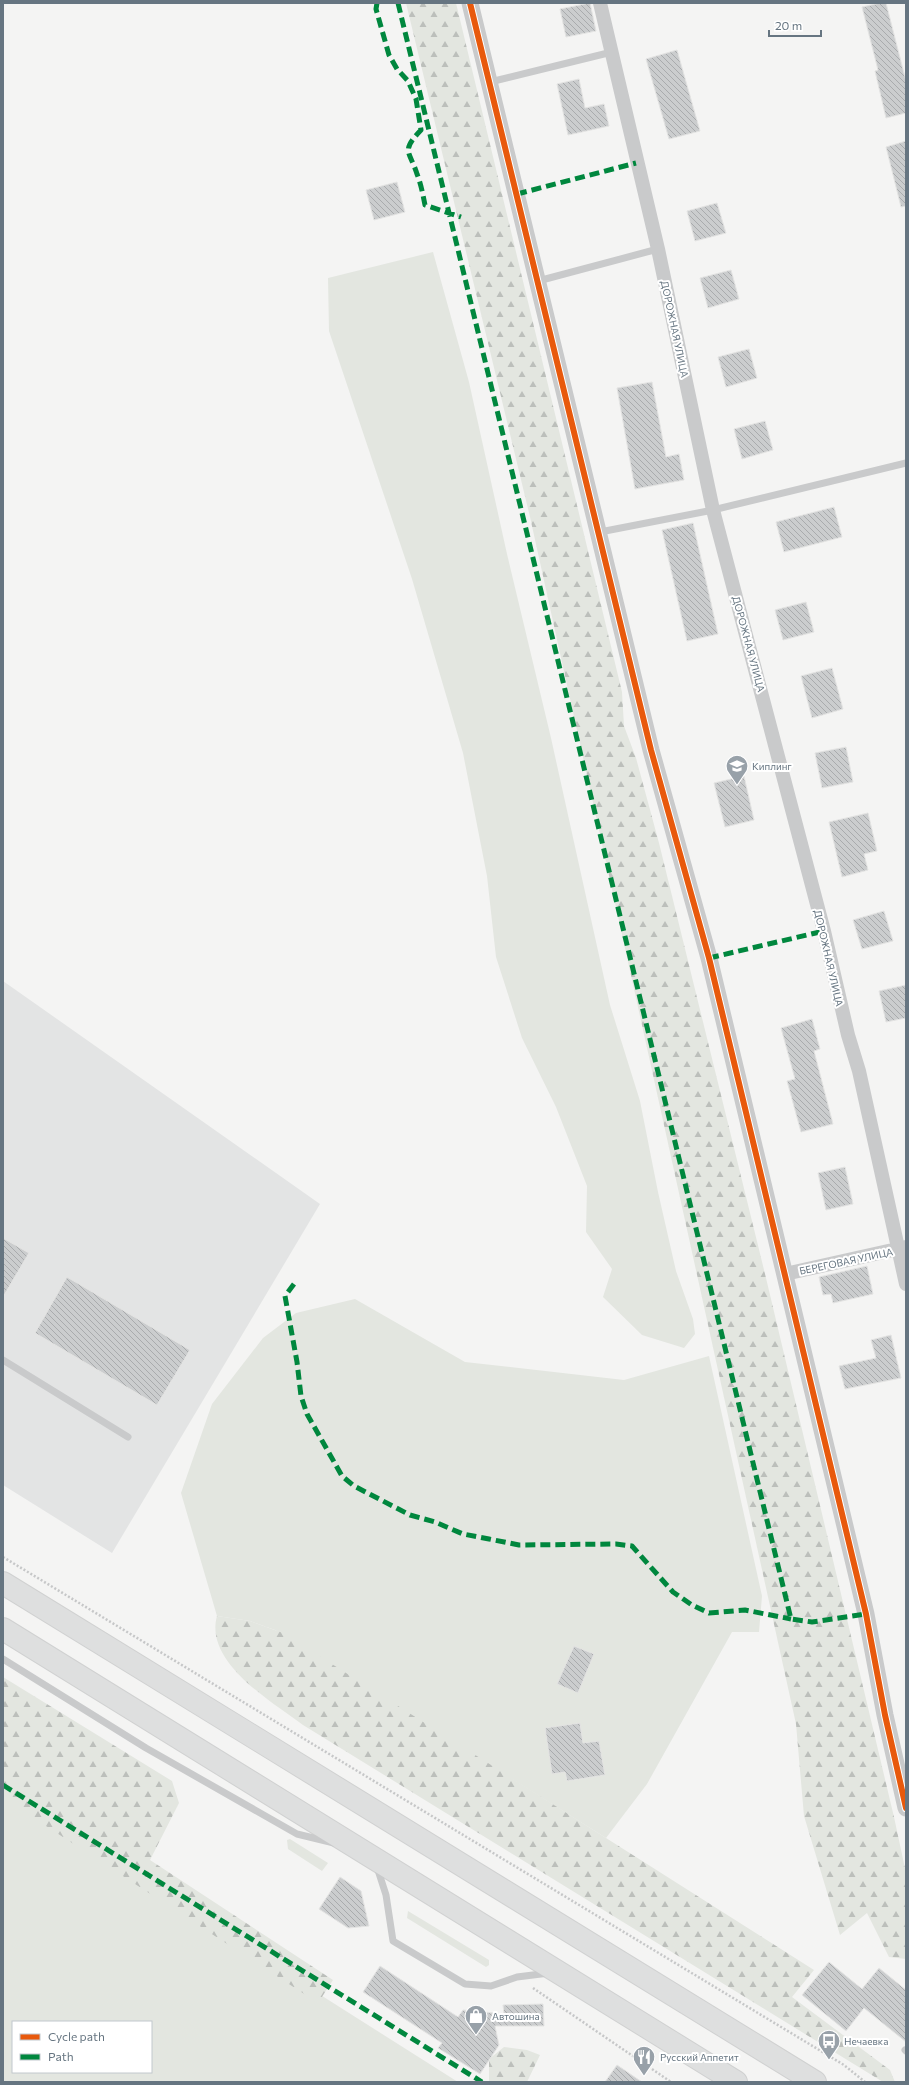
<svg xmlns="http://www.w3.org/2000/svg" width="909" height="2085" font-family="Commissioner,sans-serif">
<defs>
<pattern id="forest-firs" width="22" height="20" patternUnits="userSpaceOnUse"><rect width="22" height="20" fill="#e3e6e0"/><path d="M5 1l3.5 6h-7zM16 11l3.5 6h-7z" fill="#bcbfbb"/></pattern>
<pattern id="building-back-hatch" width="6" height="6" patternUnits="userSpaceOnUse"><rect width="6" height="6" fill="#cbcdce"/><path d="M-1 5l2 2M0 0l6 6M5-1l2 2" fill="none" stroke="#a9abad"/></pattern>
</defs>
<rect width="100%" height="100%" fill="#f4f4f3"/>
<path fill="#e3e4e4" d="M3 981 320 1204 112 1553 3 1485Z"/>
<path fill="#e3e6e0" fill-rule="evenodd" d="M433 252 469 382 507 554 551 738 610 1005 640 1101 658 1192 676 1271 693 1319 695 1334 684 1348 642 1335 603 1297 612 1269 586 1232 587 1186 556 1107 522 1038 496 957 487 876 463 753 412 579 329 331 328 278Z
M355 1299 465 1362 624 1380 709 1356 762 1596 759 1632H732L647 1784 606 1838 275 1630 250 1621 217 1616 181 1493 212 1404 263 1338 296 1313Z
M3 1794 458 2082H3ZM13 2022H151V2072H13Z
M290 1839 328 1863 322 1871 288 1849 287 1840Z
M408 1911 489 1960V1965L486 1967 407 1918Z"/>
<path fill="url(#forest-firs)" d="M406 3H456L622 692 624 726 636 758 659 843 766 1278 894 1817 906 1873V1959L889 1957 867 1913 840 1935 804 1816 796 1724 530 517Z
M217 1616 250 1621 283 1633 814 1970 792 1997 890 2070 895 2082H883L303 1725C272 1702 204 1662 217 1616Z
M3 1677 172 1781 179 1803 150 1860 333 1980 318 2003 3 1798Z
M504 2047 527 2050 540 2055 527 2082 489 2081V2059Z"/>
<path fill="url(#building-back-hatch)" stroke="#e4e4e3" d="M590 3 596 31 566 37 560 9Z
M880 3H886L906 81V113L886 118 875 71 878 70 862 7Z
M677 50 700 131 669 139 646 59Z
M579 79 585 108 604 104 609 126 568 135 557 84Z
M906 141V206L901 207 886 147Z
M397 182 405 212 374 220 366 190Z
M717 203 726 233 695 241 687 211Z
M731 270 739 299 708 308 700 278Z
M749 349 757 378 726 387 718 357Z
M652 382 666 457 679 454 684 480 635 489 617 388Z
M765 421 773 450 742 459 734 429Z
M834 507 842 537 784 552 776 522Z
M693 523 718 634 687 641 662 530Z
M806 602 814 632 783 640 775 610Z
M832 668 843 709 812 718 801 676Z
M846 747 853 782 822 788 815 753Z
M744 776 754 820 725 827 714 783Z
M868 813 877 851 864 854 868 870 842 877 829 822Z
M884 911 893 941 862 949 853 920Z
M906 985V1018L886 1022 879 991Z
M812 1019 820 1049 814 1051 833 1124 801 1132 787 1081 795 1079 781 1028Z
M845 1167 853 1204 826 1210 818 1173Z
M3 1238 29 1253 3 1297Z
M867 1266 873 1294 833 1303 831 1294 823 1295 819 1277Z
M67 1277 190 1350 157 1405 35 1333Z
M891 1335 901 1378 845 1389 839 1366 876 1358 871 1340Z
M574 1646 594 1654 578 1693 557 1684Z
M580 1723 583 1743 599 1741 605 1775 567 1781 565 1772 552 1774 545 1728Z
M340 1877 361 1891 369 1926 348 1928 319 1909Z
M829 1962 862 1989 879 1968 906 1990V2042L864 2008 846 2031 802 1995Z
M380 1966 458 2017 463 2010 504 2014 503 2005 543 2004 544 2026H495L499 2045 480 2074 438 2048 442 2043 363 1992Z
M617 2065 642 2082H605Z"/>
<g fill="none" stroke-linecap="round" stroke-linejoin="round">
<g stroke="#d0d1d1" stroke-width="24">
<path id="trunk" d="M3 1583 815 2082
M3 1629 736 2082"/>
</g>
<path stroke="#c6c7c8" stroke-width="2.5" stroke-dasharray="2 2" stroke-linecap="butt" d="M3 1557 844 2065 865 2082
M533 1988 671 2082"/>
<path stroke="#c9cacb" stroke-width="7" d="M490 82 612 52
M538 281 658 249
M600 532 713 510 906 463
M3 1360 128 1437
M3 1659 146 1748 297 1834 334 1843
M377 1867 386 1895 393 1941 465 1984 491 1986 517 1977 549 1973
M905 2050 906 2051"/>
<path stroke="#c9cacb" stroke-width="14" d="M600 3 658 249 713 510 824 931 848 1035 859 1071 906 1284
M785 1274 906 1247"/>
<path stroke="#c9cacb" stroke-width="17" d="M470 3 651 750 709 958 738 1079 866 1614 885 1715 906 1808"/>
<use href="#trunk" stroke="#dedfdf" stroke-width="22"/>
<path stroke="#00873e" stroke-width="5" stroke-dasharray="10 5" stroke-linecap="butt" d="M377 3 376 9 389 55 397 69 408 81 416 99 421 130C400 152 410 151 417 174 421 184 423 195 425 205L461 217
M398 3 791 1619 812 1622 866 1614
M517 194 636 163
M709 958 824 931
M294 1284 285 1296 297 1362 301 1396 307 1414 342 1476 354 1486 410 1515 435 1522 463 1534 489 1539 519 1545 616 1544 632 1546 673 1592 692 1605 709 1613 745 1610 791 1619
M3 1785 482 2082"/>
<g stroke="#fff" stroke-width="8">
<path id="cycleway" d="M470 3 651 750 709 958 738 1079 866 1614 885 1715 906 1808"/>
</g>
<use href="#cycleway" stroke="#e8590c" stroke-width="6"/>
</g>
<defs>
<g id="school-pin" transform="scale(1.15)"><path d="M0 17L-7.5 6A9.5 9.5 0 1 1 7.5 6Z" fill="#98a1a9" stroke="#fff"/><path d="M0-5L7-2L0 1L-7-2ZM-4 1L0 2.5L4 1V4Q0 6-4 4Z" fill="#fff"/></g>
<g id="shop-pin" transform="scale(1.15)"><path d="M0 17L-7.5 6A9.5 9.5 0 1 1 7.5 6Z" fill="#98a1a9" stroke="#fff"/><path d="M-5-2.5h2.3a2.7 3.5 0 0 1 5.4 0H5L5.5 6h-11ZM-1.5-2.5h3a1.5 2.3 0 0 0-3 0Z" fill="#fff"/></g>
<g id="bus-pin" transform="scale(1.15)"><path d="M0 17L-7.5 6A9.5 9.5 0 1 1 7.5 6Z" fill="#98a1a9" stroke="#fff"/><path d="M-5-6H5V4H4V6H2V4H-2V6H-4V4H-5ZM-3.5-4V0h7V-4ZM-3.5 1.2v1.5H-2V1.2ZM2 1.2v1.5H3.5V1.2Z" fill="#fff"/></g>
<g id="restaurant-pin" transform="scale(1.15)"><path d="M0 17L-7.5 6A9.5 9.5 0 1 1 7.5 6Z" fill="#98a1a9" stroke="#fff"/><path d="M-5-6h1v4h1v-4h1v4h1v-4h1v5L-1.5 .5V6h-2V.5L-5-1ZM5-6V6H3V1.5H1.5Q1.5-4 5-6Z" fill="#fff"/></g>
</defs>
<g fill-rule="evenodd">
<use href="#school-pin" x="737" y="766"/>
<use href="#shop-pin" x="476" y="2016"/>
<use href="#bus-pin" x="829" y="2041"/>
<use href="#restaurant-pin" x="644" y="2057"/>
</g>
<g text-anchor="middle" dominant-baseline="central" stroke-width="4" stroke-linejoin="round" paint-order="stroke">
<g font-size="10" fill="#667581" stroke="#fff">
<text transform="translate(675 329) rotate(78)">ДОРОЖНАЯ УЛИЦА</text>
<text transform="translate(749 644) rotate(75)">ДОРОЖНАЯ УЛИЦА</text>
<text transform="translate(829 958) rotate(77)">ДОРОЖНАЯ УЛИЦА</text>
<text transform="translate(846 1261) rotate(-12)">БЕРЕГОВАЯ УЛИЦА</text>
</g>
<g font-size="10" fill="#667581" stroke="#fff" text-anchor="start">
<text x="752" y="766">Киплинг</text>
<text x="492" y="2016">Автошина</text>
<text x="844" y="2041">Нечаевка</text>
<text x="660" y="2057">Русский Аппетит</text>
</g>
</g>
<rect width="909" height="2085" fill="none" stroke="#667581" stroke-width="8"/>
<rect x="12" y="2021" width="140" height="52" fill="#ffffff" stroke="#c2c8cd"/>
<rect x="20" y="2034" width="20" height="6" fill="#e8590c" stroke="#c2c8cd"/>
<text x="48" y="2041" font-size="12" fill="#667581">Cycle path</text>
<rect x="20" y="2054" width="20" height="6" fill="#00873e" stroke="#c2c8cd"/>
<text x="48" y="2061" font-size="12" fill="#667581">Path</text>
<path d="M769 30v6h52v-6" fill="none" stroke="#667581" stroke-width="2"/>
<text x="775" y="30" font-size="12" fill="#667581" stroke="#ffffff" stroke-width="3" paint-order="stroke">20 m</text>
</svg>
